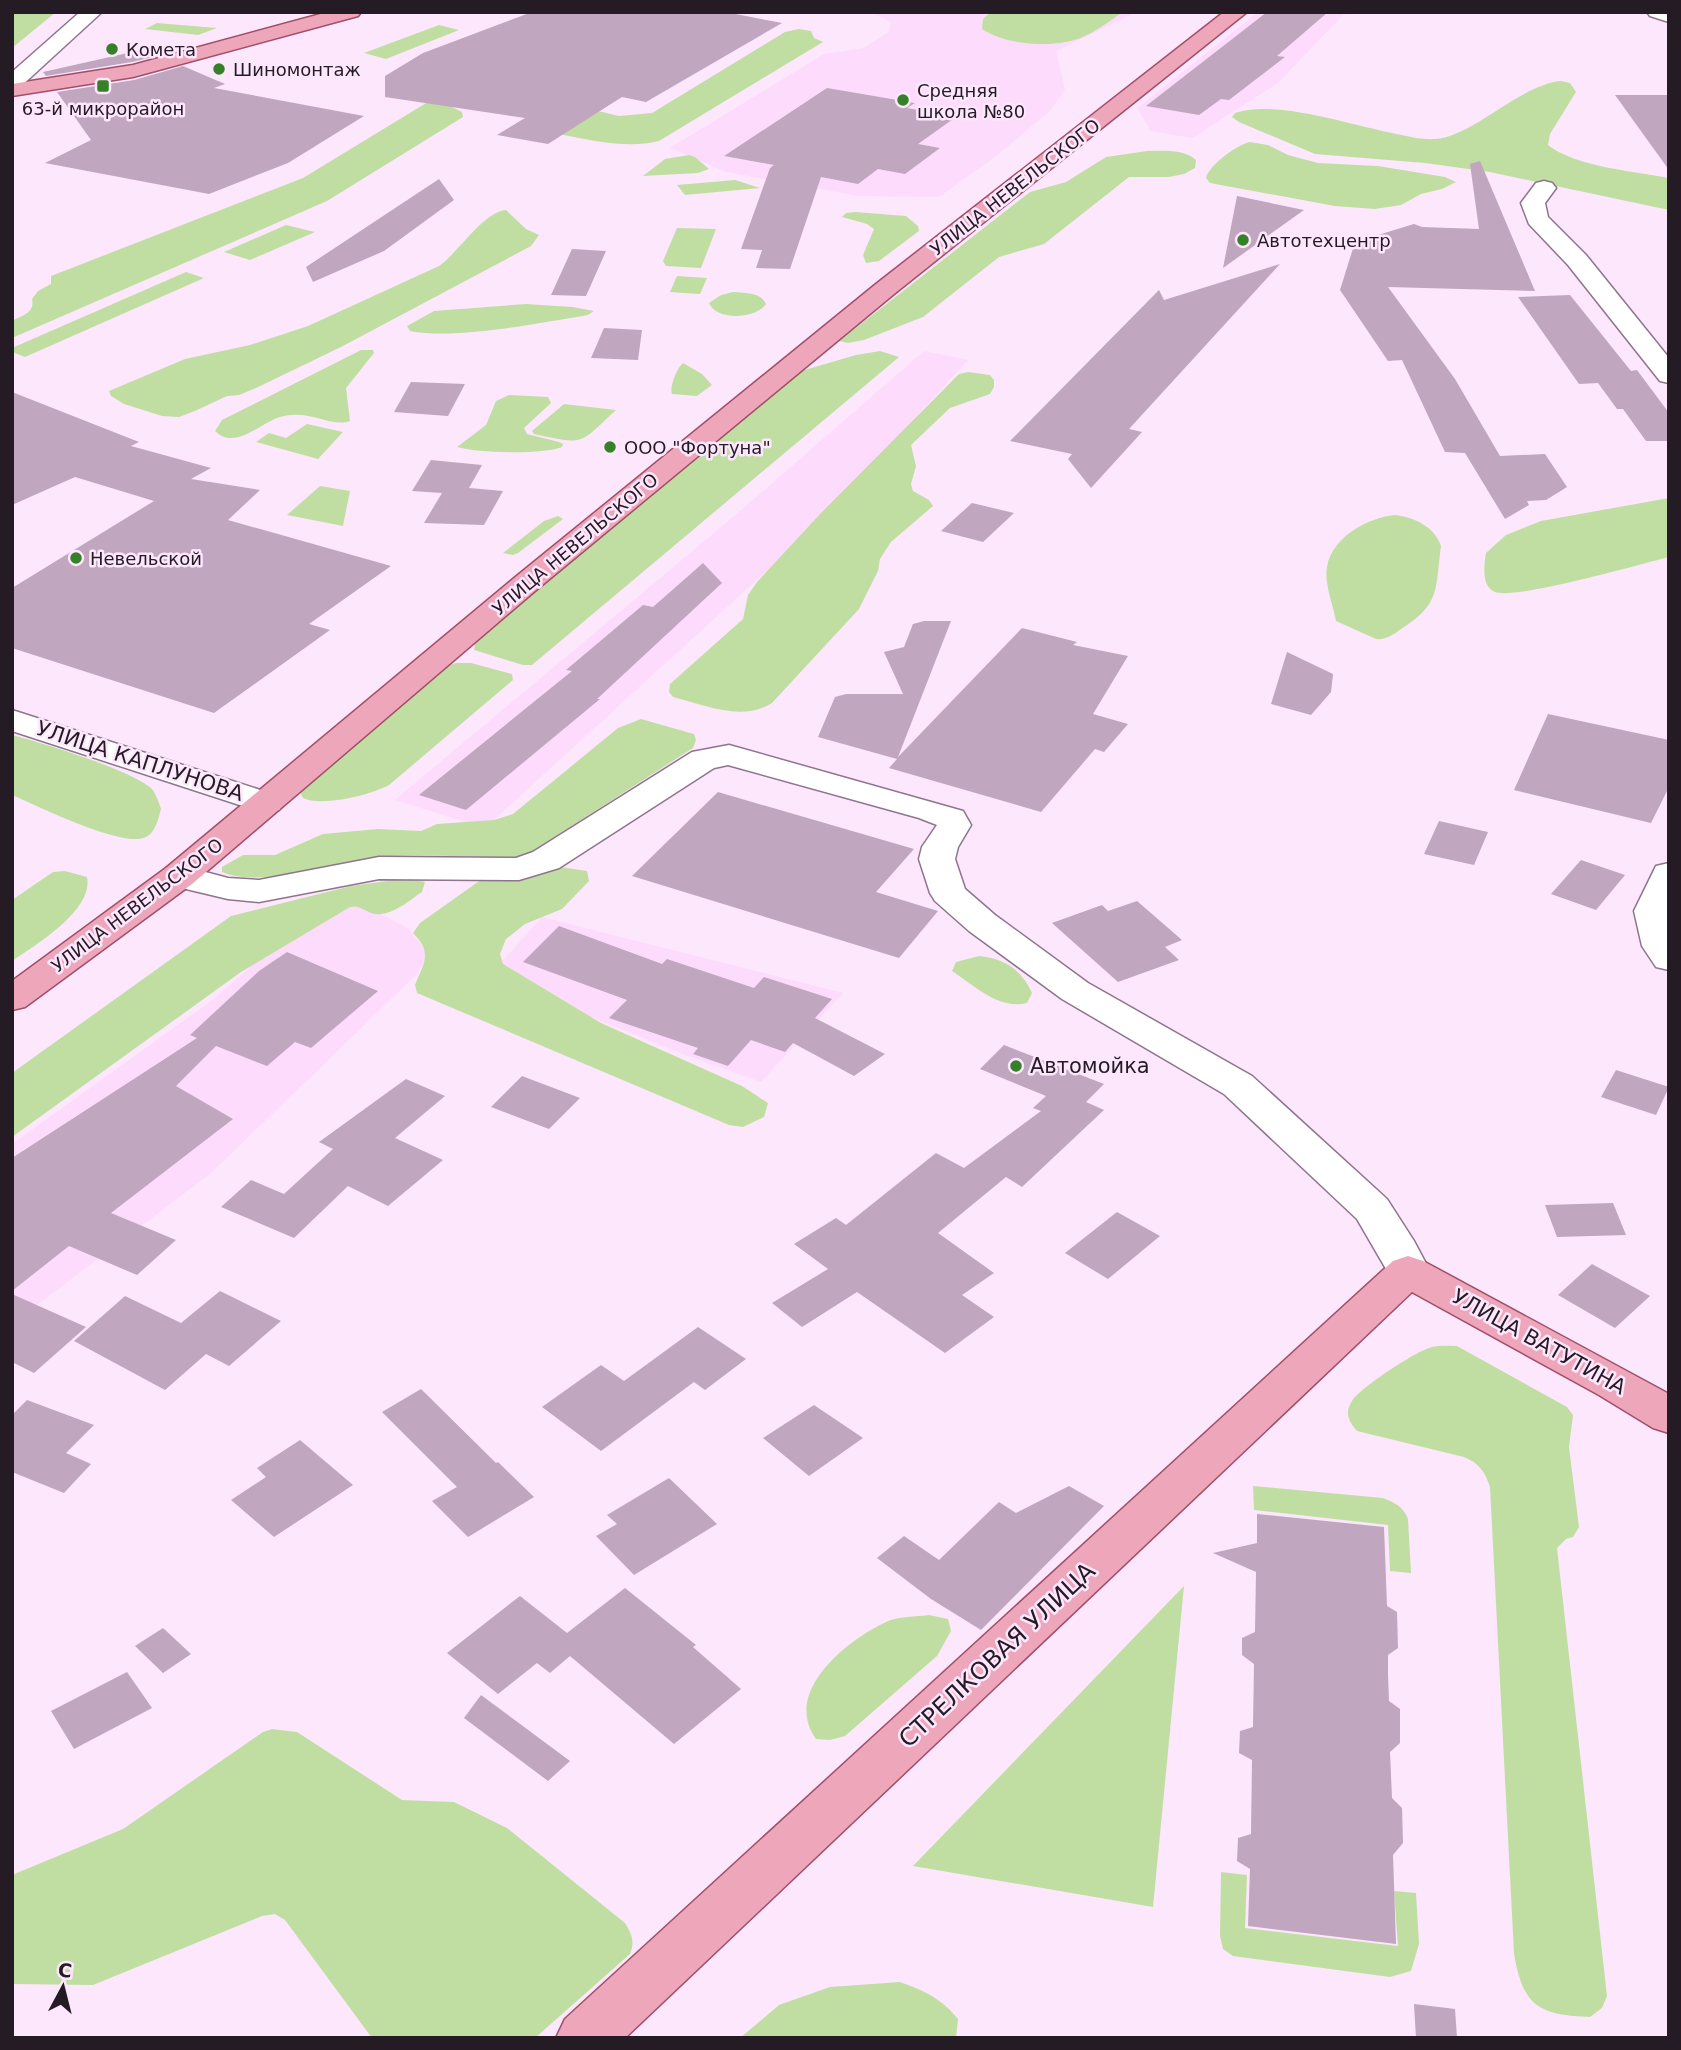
<svg xmlns="http://www.w3.org/2000/svg" width="1681" height="2050" font-family="'DejaVu Sans',sans-serif">
<rect width="100%" height="100%" fill="#fde7fc"/>
<path fill="#fddbfc" d="M870 12H1137L1056 51 1065 89 1050 111 995 157 939 197 859 196 726 172 670 148 824 54 863 48 889 32 891 22Z
M1258 12H1356L1343 15 1278 83 1192 138 1151 131 1137 108Z
M924 351 968 360 818 524 485 828 395 800 739 512Z
M353 900 408 928 428 954 418 973 211 1173 12 1324V1144L214 999 286 935Z
M542 917 843 993 761 1082 688 1056 489 976Z"/>
<path fill="#c1dea2" d="M12 12H56L12 48Z
M991 12H1123C1111 20 1098 30 1085 36 1058 49 1007 46 982 29L983 19Z
M157 23 217 28 198 35 145 29Z
M439 25 459 30 386 59 364 53Z
M799 29 811 31 814 38 823 42 659 141C618 151 572 135 531 129L528 117 450 106 462 112 463 117 327 201 12 338V321C23 315 35 313 32 299L38 291 51 284V276L303 178 436 97 552 100 619 116 652 113 785 32Z
M1561 81 1570 83 1576 92 1550 134 1548 145C1576 167 1633 171 1669 178V210L1490 172 1425 163 1315 154 1239 122 1232 117 1235 113C1274 99 1350 125 1392 133 1406 136 1421 140 1435 139 1474 136 1519 85 1561 81Z
M1250 142 1268 145 1288 155 1318 163 1378 166 1445 177 1456 182 1442 189 1421 194 1401 205 1375 209 1335 206 1210 183 1206 178C1208 166 1238 144 1250 142Z
M1147 151C1163 151 1184 149 1196 160L1195 168 1184 174 1169 177H1129L1044 244 999 257 923 317 864 340 848 343 839 341 1030 192 1066 182 1106 157Z
M689 155 695 157 709 169 698 173 643 176 665 159Z
M735 180 760 188 685 195 677 185Z
M506 210 526 229 539 235 531 246 341 347 256 388 239 395 227 396 195 411 179 417 162 416 124 404 111 396 109 391 185 359 250 345 308 326 439 266C459 252 483 212 506 210Z
M855 212 906 216 918 226 919 231 879 261 866 263 863 255 874 229 867 224 842 217 846 213Z
M286 225 315 232 250 260 224 252Z
M677 228 716 229 701 268 666 266 663 261Z
M186 272 204 278 25 357 12 352V348Z
M677 276 707 278 700 294 670 292Z
M733 292C745 293 761 292 766 304 756 319 716 321 709 303L721 295Z
M526 304 573 307 594 311 588 315C539 323 457 340 410 331L407 326 434 311Z
M361 350H373L374 353 346 388 350 421C331 428 309 408 280 417 260 423 235 451 215 431L222 420Z
M880 351 899 357 532 665H523L474 650 475 643 744 415 801 371 856 355Z
M683 363 702 374 712 385 697 396 672 394C669 387 677 368 683 363Z
M968 372 990 375 994 380V387L990 394 950 408 911 445 916 466 911 484 913 491 929 500 933 506 891 542 880 559 878 571 859 609 772 703C742 722 705 705 673 697L669 692 670 684 743 619 748 595 757 582 822 512 959 374Z
M509 395 548 397 551 403 524 428 527 434 559 442 563 444 562 447C542 455 478 453 457 447L486 425 496 401Z
M564 404 616 410C578 445 586 445 534 434L532 431Z
M307 424 343 432 318 459 256 442 269 433 286 438Z
M320 486 350 491 343 526 287 515Z
M1669 498V557C1641 564 1515 600 1495 592 1481 586 1484 565 1486 553L1506 535 1541 521Z
M1395 515C1414 517 1435 527 1441 546 1435 590 1441 604 1401 629 1393 635 1386 640 1376 639L1336 621C1333 605 1324 583 1327 567 1332 537 1367 518 1395 515Z
M558 516 563 519 518 553 513 555 503 553 544 521Z
M456 663H471L512 674 513 680 389 785C371 795 322 807 303 798L300 792 449 665Z
M641 719 694 734 696 740 693 748 531 852 517 857C472 858 427 853 382 857 337 861 262 889 222 872V867L243 855H275L323 834 378 829 421 831 437 824 494 820 513 814 618 728Z
M12 735C40 742 134 771 152 789 156 794 159 803 161 809 158 819 156 832 146 837 124 849 38 806 12 795Z
M548 865 587 871 589 881 562 909 525 924 506 939 500 954 503 964 601 1023 742 1086 768 1103 764 1117 743 1127 729 1125 417 993 415 985C424 963 433 953 413 933L420 923 482 879Z
M65 871 87 877C94 910 36 945 12 961V900L53 872Z
M409 878 425 882 422 892C410 900 392 916 376 914 366 913 360 904 350 907L241 972 12 1137V1073L231 916 351 886Z
M979 956C1004 958 1022 970 1032 993L1027 1003C999 1010 975 986 952 971L956 962Z
M1457 1346 1567 1407 1573 1415 1569 1447 1579 1527 1573 1537 1566 1539 1557 1548 1607 1996 1602 2008 1590 2017C1538 2015 1523 2006 1514 1954L1490 1487C1485 1472 1479 1463 1464 1457L1357 1431C1349 1422 1344 1413 1352 1401 1360 1388 1413 1353 1429 1348 1437 1345 1449 1346 1457 1346Z
M1253 1486 1383 1498C1395 1503 1403 1506 1408 1519L1411 1573 1390 1571 1388 1525 1254 1510Z
M1184 1586 1153 1907 913 1866Z
M929 1615 948 1619 951 1631 937 1656 845 1736 830 1740 816 1739C782 1692 847 1640 886 1622 898 1616 916 1617 929 1615Z
M272 1729 297 1732 402 1800 454 1802 507 1828 625 1923C632 1934 635 1942 630 1954L535 2038H372L285 1920 275 1914 262 1916 93 1985 12 1984V1875L123 1829 263 1732Z
M1221 1872 1247 1875 1245 1928 1398 1946 1394 1891 1416 1893 1419 1944 1411 1971 1390 1977 1233 1956 1223 1949 1220 1936Z
M900 1982C925 1991 941 1998 958 2019L956 2038H740L779 2005 830 1987Z"/>
<path fill="#c0a6bf" d="M532 12H725L782 23 646 102 622 97 548 144 497 135 525 118 385 97V76L423 53Z
M1267 12H1328L1277 56 1285 57 1229 100 1221 99 1199 115 1146 106Z
M132 52 157 56 132 62 46 76 43 72Z
M183 66 225 84 214 88 364 116 288 163 209 194 45 163 91 140 57 92 134 80Z
M827 88 915 103 907 108 956 117 918 144 940 148 905 174 878 169 858 184 821 177 790 269 756 268 762 250 741 249 770 168 774 165 724 156Z
M1615 95H1669V170Z
M1480 161 1535 291 1388 287 1455 379 1500 456 1545 454 1567 487 1546 500 1527 501 1529 505 1505 519 1465 453 1445 452 1402 360 1388 361 1340 290 1355 242 1414 224 1422 227 1479 229 1470 164Z
M439 179 454 200 384 251 313 282 306 267Z
M1237 196 1304 210 1223 268Z
M572 249 606 251 586 296 551 295Z
M1280 264 1129 429 1142 432 1091 488 1068 459 1072 454 1010 441 1159 290 1164 300Z
M1570 295 1631 371 1637 370 1669 413V441H1646L1623 409H1617L1598 383 1579 384 1518 297Z
M604 328 642 330 638 360 591 358Z
M411 382 465 384 448 416 394 412Z
M12 392 139 442 131 446 211 468 191 479 260 490 228 520 391 566 309 624 330 630 214 713 12 648V588L154 501 75 477 12 505Z
M431 460 482 465 469 488 503 491 484 525 424 523 442 493 412 491Z
M972 503 1014 513 983 542 941 531Z
M703 563 722 583 597 699H600L466 810 419 795 572 671 566 670 643 605 653 607Z
M924 621H951L898 757 1022 628 1077 642 1073 645 1128 656 1093 714 1128 724 1104 752 1095 749 1041 812 889 768 897 759 818 737 835 697 846 694H903L884 652 904 647 913 624Z
M1287 652 1333 674 1331 692 1311 715 1271 704Z
M1548 714 1669 740V787L1651 823 1514 790Z
M718 792 914 849 876 892 938 911 899 958 632 876Z
M1439 821 1488 832 1474 865 1424 854Z
M1581 860 1625 875 1596 910 1551 894Z
M1137 901 1182 940 1165 947 1179 960 1118 982 1052 923 1102 905 1108 911Z
M559 926 662 964 667 959 754 988 764 977 832 999 815 1018 885 1054 854 1076 793 1043 785 1052 751 1040 728 1066 693 1054 698 1048 609 1018 627 1000 523 962Z
M287 952 378 991 311 1048 295 1042 267 1066 216 1046 176 1086 233 1119 111 1213 176 1240 137 1275 69 1246 12 1291V1158L197 1038 190 1035 259 971Z
M1004 1045 1104 1084 1086 1102 1104 1110 1022 1187 1006 1177 938 1233 994 1273 962 1295 994 1317 945 1353 857 1292 802 1327 772 1303 828 1269 794 1244 836 1218 846 1225 936 1153 964 1168 1041 1111 1033 1108 1046 1096 980 1069Z
M1616 1070 1669 1087 1656 1115 1601 1097Z
M522 1076 580 1098 549 1129 491 1107Z
M406 1079 445 1096 395 1138 443 1160 388 1206 348 1186 294 1238 221 1207 251 1180 284 1194 333 1149 319 1142Z
M1613 1203 1626 1235 1557 1237 1545 1205Z
M1117 1212 1160 1236 1108 1279 1065 1253Z
M1592 1264 1650 1296 1615 1328 1558 1295Z
M220 1291 281 1321 229 1366 206 1354 165 1390 74 1341 125 1296 181 1323Z
M12 1294 86 1327 34 1373 12 1362Z
M698 1327 746 1359 705 1390 694 1382 601 1451 542 1407 601 1365 624 1381Z
M421 1389 496 1463 498 1462 534 1497 468 1537 432 1501 457 1487 382 1412Z
M27 1400 94 1425 66 1453 91 1464 64 1493 12 1472V1415Z
M814 1405 863 1438 809 1476 763 1438Z
M300 1440 353 1485 274 1537 231 1500 266 1477 257 1468Z
M669 1478 717 1524 634 1575 596 1536 617 1524 607 1515Z
M1069 1486 1104 1506 981 1630 931 1599 877 1558 904 1536 939 1560 999 1502 1016 1513Z
M1257 1514 1384 1527 1387 1606 1397 1612 1398 1648 1388 1655V1674L1389 1701 1400 1709V1743L1390 1752 1392 1798 1402 1808 1403 1843 1393 1855 1396 1944 1248 1926 1250 1869 1237 1861 1238 1838 1251 1834 1252 1760 1239 1753 1240 1731 1253 1727 1254 1664 1242 1655V1638L1255 1632 1256 1572 1213 1553 1257 1543Z
M625 1588 696 1645 693 1647 741 1689 674 1744 570 1656 550 1673 537 1663 498 1694 447 1653 520 1596 567 1633Z
M163 1628 191 1654 163 1673 135 1646Z
M127 1672 152 1708 74 1749 51 1711Z
M481 1695 570 1761 548 1781 464 1718Z
M1414 2004 1455 2009 1457 2038H1416Z"/>
<g fill="none" stroke-linecap="round" stroke-linejoin="round">
<g stroke="#8e758d" stroke-width="3">
<path id="minor" d="M80 12H102L19 88 12 90V72Z
M1647 12H1669V22L1650 16Z
M1544 181 1552 183 1556 188 1545 203 1548 217 1586 255 1669 358V383L1660 381 1568 265 1529 224 1521 203 1536 183Z
M12 710 279 796 284 803 279 810 267 813 255 810 12 731Z
M729 745 963 811 971 825 958 847 955 859 965 889 995 915 1088 983 1252 1076 1387 1199 1414 1241 1430 1271 1423 1281 1408 1286 1393 1281 1357 1219 1224 1094 1062 999 969 931 935 901 930 893 919 859 922 847 937 825 919 818 728 765 714 768 559 868 519 880 379 879 259 902 228 899 186 889 166 884 161 876 166 868 179 865 228 878 259 880 379 857 516 858 533 852 692 752Z
M1669 863V970L1656 967 1642 946 1634 911 1656 866Z"/>
</g>
<g stroke="#a04f68" stroke-width="3">
<path id="major" d="M328 12H361L358 16 133 77 12 96V84L133 65Z
M1224 12H1247L894 294 535 591 192 884 25 1007 12 1010V981L166 868 513 579 876 284Z
M1408 1256 1423 1261 1669 1394V1433L1653 1428 1599 1395 1412 1292 625 2038H556L565 2019 1393 1261Z"/>
</g>
<use href="#minor" fill="#fff" fill-rule="evenodd"/>
<use href="#major" fill="#eea6ba" fill-rule="evenodd"/>
</g>
<g fill="#358028" stroke="#fde7fc" stroke-width="2.5">
<circle cx="112" cy="49" r="7"/>
<circle cx="219" cy="69" r="7"/>
<rect x="96" y="79" width="14" height="14" rx="3.5"/>
<circle cx="903" cy="100" r="7"/>
<circle cx="1243" cy="240" r="7"/>
<circle cx="610" cy="447" r="7"/>
<circle cx="76" cy="558" r="7"/>
<circle cx="1016" cy="1066" r="7"/>
</g>
<g text-anchor="middle" dominant-baseline="central" stroke-width="5" stroke-linejoin="round" paint-order="stroke">
<g font-size="18" fill="#251b25" stroke="#fde7fc" text-anchor="start">
<text x="126" y="49">Комета</text>
<text x="233" y="69">Шиномонтаж</text>
<text x="917" y="90">Средняя<tspan x="917" dy="21">школа №80</tspan></text>
<text x="103" y="108" text-anchor="middle">63-й микрорайон</text>
<text x="1257" y="240">Автотехцентр</text>
<text x="624" y="447">ООО "Фортуна"</text>
<text x="90" y="558">Невельской</text>
</g>
<g font-size="18" fill="#251b25" stroke="#fde7fc">
<text transform="translate(1015 187) rotate(-38)">УЛИЦА НЕВЕЛЬСКОГО</text>
<text transform="translate(575 544) rotate(-40)">УЛИЦА НЕВЕЛЬСКОГО</text>
<text transform="translate(137 905) rotate(-37)">УЛИЦА НЕВЕЛЬСКОГО</text>
</g>
<g font-size="21" fill="#251b25" stroke="#fde7fc">
<text transform="translate(140 761) rotate(18)">УЛИЦА КАПЛУНОВА</text>
<text transform="translate(1539 1342) rotate(29)">УЛИЦА ВАТУТИНА</text>
</g>
<g font-size="21" fill="#251b25" stroke="#fde7fc" text-anchor="start">
<text x="1030" y="1066">Автомойка</text>
</g>
<g font-size="24" fill="#251b25" stroke="#fde7fc">
<text transform="translate(997 1655) rotate(-43)">СТРЕЛКОВАЯ УЛИЦА</text>
</g>
</g>
<rect width="1681" height="2050" fill="none" stroke="#251b25" stroke-width="28"/>
<g transform="translate(63 1987) rotate(7)" stroke="#fde7fc" stroke-width="5" paint-order="stroke">
<path d="M0-5L12 26L0 18L-12 26Z" fill="#251b25"/>
<text y="-10" font-size="19" font-weight="bold" text-anchor="middle" fill="#251b25">С</text>
</g>
</svg>
